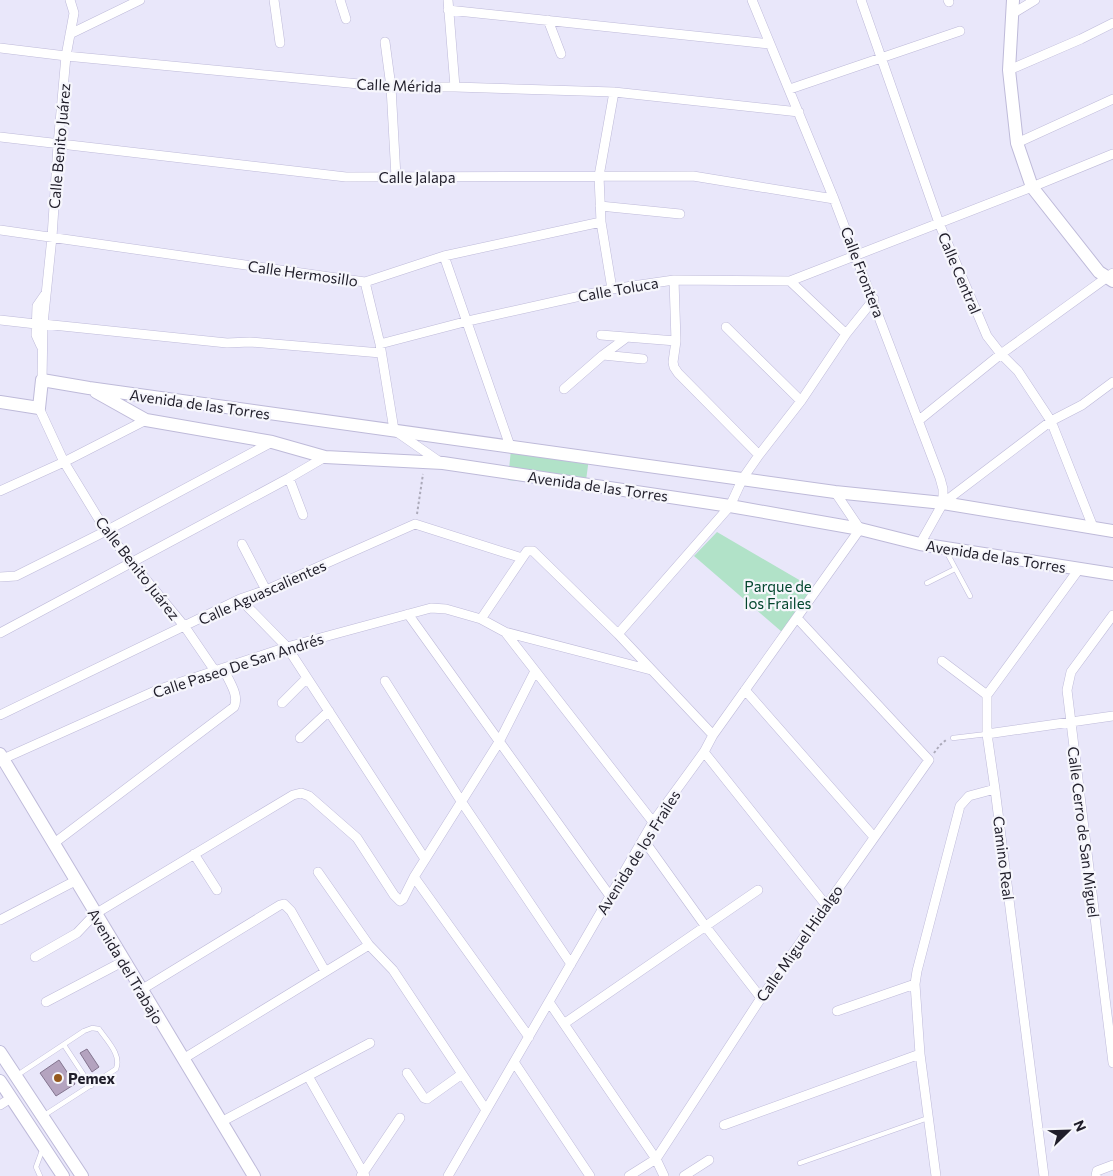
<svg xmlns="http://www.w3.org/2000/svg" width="1113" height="1176" font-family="Commissioner,sans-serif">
<rect width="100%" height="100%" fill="#e9e7fa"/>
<path fill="#b1e2c8" d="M511 449 589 458 585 488 508 480Z
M717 532 813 588 782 632 694 556Z"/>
<path fill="#b4a3bf" stroke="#83748e" d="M87 1049 99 1067 92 1072 80 1053Z
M59 1060 75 1084 56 1096 40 1073Z"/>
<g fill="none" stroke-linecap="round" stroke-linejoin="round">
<g stroke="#bebad9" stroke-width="5.5">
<path id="lane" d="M946 551 970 596
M927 583 955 569
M953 738 987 734
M64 1045 91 1086
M16 1076 84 1031 92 1028 99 1029C107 1041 122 1055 116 1069L43 1116
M800 1163 928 1118
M40 1176 36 1167 43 1148"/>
</g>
<g stroke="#bebad9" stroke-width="10">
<path id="street" d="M274 0 280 43
M340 0 346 19
M448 0 455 87
M752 0 834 199 940 478 943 489V503L920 544
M861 0 939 223 987 336 1001 354 1018 371 1051 421 1093 527
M948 0 949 2
M448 10 770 44
M1012 14 1035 0
M548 20 561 54
M70 34 140 0
M385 42 391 87 396 177
M0 48 66 56 391 87H455L614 92 799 112
M1009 70 1081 39 1113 23
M790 89 960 31
M0 137 346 177 693 176 834 199
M1017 143 1113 99
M600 206 680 214
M0 230 365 282 444 256 601 222
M444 256 510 446
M674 280 676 341 673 362 674 367 678 373 759 455
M790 281 846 334
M365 282 380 344 394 430 440 462
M612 289 601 222 599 176 614 92
M0 320 36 324
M43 324 227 343 250 342 381 353
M726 327 801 401
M601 335 676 341
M380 344 468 321 612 289 674 280 790 281 1032 187 1113 154
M41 346 36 335 37 306 46 293
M603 355 643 359
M42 380 43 324 52 237 58 145 66 56 74 13 70 0
M564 389 603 355 626 338
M39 408 64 462 106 531 185 627 215 671
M918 421 1001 354 1113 273
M289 478 303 515
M0 491 64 462 146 420
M943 503 1051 421 1082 405 1113 382
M242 544 266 590
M0 577 16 576 106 531 272 442
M240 599 287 647 425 859
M408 614 610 896
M1113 615 1071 672 1067 690 1113 1063
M481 619 527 551H533L618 634 713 735
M505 632 653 822
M0 633 289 478 325 457
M618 634 730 506 743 478 759 455 801 401 846 334 874 299
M942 661 987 695
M385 681 461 801 571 964
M745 690 874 837
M282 703 307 678
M0 715 240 599 266 590 415 524 522 558
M987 734 1113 716
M300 738 329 711
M704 752 826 905
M3 759 157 690 287 647 431 608 446 609 481 619 505 632 651 670
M643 839 706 927 761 998
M53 844 234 707C240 695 228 680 223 668
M194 854 217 890
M318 872 369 945 393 970 486 1110
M414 877 529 1037
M0 920 75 881
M35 957 77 933 95 914 293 795 301 793 309 796 357 838 394 895 400 901 403 899 414 877 499 742 535 671
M141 990 280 905 284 904 291 911 325 971
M46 1002 124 961
M549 1002 656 1159 664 1176
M837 1011 915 984
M565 1023 758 890
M183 1059 369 945
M514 1062 590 1176
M407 1073 424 1098 427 1099 462 1074
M308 1076 365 1176
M0 1105 11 1098
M221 1122 370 1043
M724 1125 920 1054
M361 1176 400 1118
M448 1176 653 822 704 752 713 735 860 529 835 492
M629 1176 656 1159 761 998 929 760 797 618
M684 1176 709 1160
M936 1176 920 1054 915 984 917 971 960 806 969 796 995 789
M1044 1176 995 789 987 734V695L1079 569
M1096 1176 1097 1171 1113 1165"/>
</g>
<g stroke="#bebad9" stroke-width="14">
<path id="secondary" d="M1013 0 1009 70 1017 143 1032 187 1099 272 1113 281
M96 392 146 420 272 442 325 457 443 463 730 506 860 529 920 544 1113 574
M0 402 39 408 42 380 89 388 835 492 943 503 1113 531
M0 754 254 1176
M0 1052 82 1176
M0 1081 63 1176"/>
</g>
<path stroke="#acaaba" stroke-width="2" stroke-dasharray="2.5 2.5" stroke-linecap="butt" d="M417 514 423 474
M934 753 940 745 946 740"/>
<use href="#lane" stroke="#fff" stroke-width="4.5"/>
<use href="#street" stroke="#fff" stroke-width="9"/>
<use href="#secondary" stroke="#fff" stroke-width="12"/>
</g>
<circle fill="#95581d" stroke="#f6f6fc" stroke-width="2" cx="58" cy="1078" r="5"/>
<g text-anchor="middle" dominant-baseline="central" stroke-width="4.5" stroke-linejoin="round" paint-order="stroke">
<g font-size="15" fill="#201e2a" stroke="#f6f6fc">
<text transform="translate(399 85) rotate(2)">Calle Mérida</text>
<text transform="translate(59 146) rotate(-85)">Calle Benito Juárez</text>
<text x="417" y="177">Calle Jalapa</text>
<text transform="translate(863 272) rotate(69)">Calle Frontera</text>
<text transform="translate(303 273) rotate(8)">Calle Hermosillo</text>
<text transform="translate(960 273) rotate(67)">Calle Central</text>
<text transform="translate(618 289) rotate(-10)">Calle Toluca</text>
<text transform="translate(200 404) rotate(8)">Avenida de las Torres</text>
<text transform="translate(598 486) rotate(8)">Avenida de las Torres</text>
<text transform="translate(996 556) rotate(9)">Avenida de las Torres</text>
<text transform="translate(138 568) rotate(52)">Calle Benito Juárez</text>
<text transform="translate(262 592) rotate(-24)">Calle Aguascalientes</text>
<text transform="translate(238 665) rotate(-18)">Calle Paseo De San Andrés</text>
<text transform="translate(1084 832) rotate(83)">Calle Cerro de San Miguel</text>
<text transform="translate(638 852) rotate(-58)">Avenida de los Frailes</text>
<text transform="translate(1004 858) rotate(83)">Camino Real</text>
<text transform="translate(799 943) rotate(-55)">Calle Miguel Hidalgo</text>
<text transform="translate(126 966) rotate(59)">Avenida del Trabajo</text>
</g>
<g font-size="15" fill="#03462e" stroke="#f6f6fc">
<text x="778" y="586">Parque de<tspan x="778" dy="17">los Frailes</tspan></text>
</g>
<g font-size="15" font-weight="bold" fill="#201e2a" stroke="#f6f6fc" text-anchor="start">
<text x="68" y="1078">Pemex</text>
</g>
</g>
<g transform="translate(1068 1131) rotate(67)" stroke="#f6f6fc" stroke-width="4" paint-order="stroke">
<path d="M0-4L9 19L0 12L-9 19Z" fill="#201e2a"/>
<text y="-8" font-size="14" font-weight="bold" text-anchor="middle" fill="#201e2a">N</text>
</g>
</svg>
